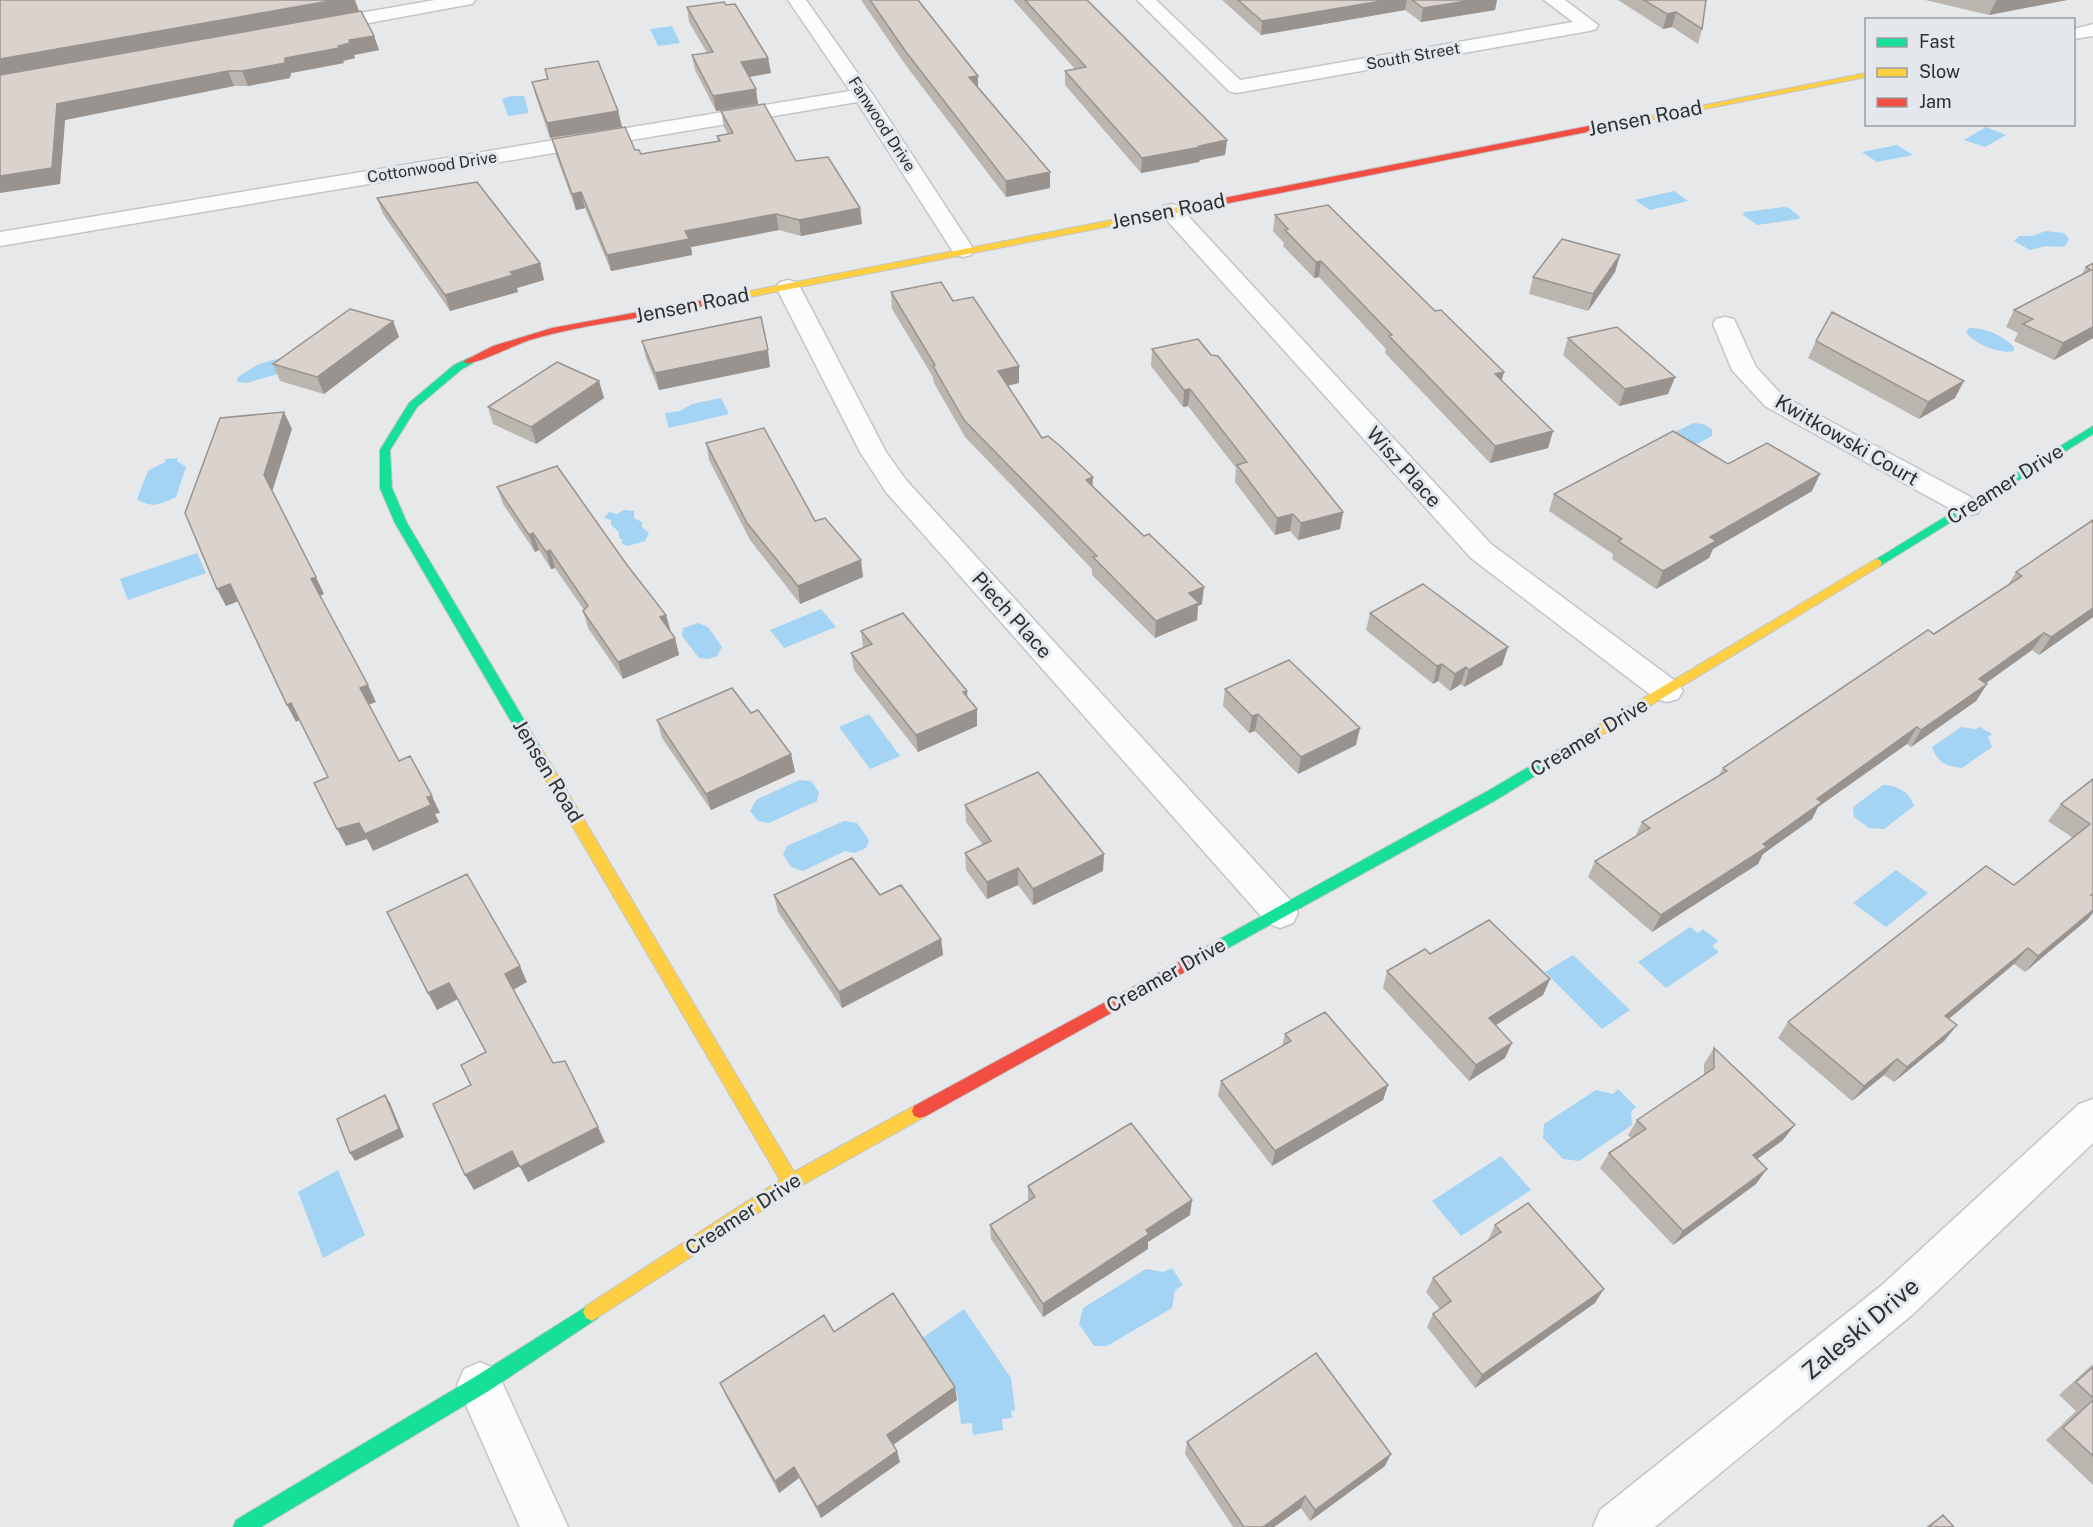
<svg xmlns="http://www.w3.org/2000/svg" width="2093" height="1527" font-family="'Public Sans',sans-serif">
<rect width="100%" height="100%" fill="#e6e8ea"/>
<path fill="#a3d4f3" d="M672 26 680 43 658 46 650 29Z
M511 96H524L529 113 508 116 502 99Z
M1986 127 2006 135 1985 147 1964 140Z
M1897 145 1913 155 1877 162 1862 152Z
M1674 191 1688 201 1650 210 1635 200Z
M1784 207 1789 208 1800 217 1799 219 1757 225 1743 215 1744 212Z
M2045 231 2064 233 2069 239 2066 245 2062 247 2045 246 2030 250 2014 241 2019 236H2033Z
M1969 328C1984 327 2004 336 2014 347V351C2001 355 1972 343 1966 332Z
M295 354 284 372 247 383 237 382 238 377 259 364Z
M721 398 729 414 669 428 665 413 680 411 692 404Z
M1693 423 1703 424 1712 429V436L1687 449 1666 437Z
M178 458 177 461 186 467 176 497C161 504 152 509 137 499L148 471 165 462 166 459Z
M624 510 634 511V518L642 522V527L649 533 645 541 628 546 621 543 623 540 619 538V532L611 525V520L604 518 609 512 617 514Z
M197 553 206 573 128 600 120 579Z
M821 609 836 627 784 648 770 630Z
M698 623 708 627 722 647 717 656 708 659 699 658 682 636 683 628Z
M869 714 900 756 870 769 839 727Z
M1961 727 1975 729 1980 727 1992 734 1988 737 1992 747 1962 768C1947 767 1937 762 1932 747Z
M799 780 811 781 819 792 817 801 769 823 758 821 750 811 756 800Z
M1883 785C1898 786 1909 791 1914 806L1884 829 1869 828 1854 817 1853 807Z
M844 821 857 823 869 840 866 848 855 853 845 851 803 871 791 867 783 854 787 846Z
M1896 870 1928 893 1886 927 1853 903Z
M1690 927 1698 933 1703 929 1718 941 1712 946 1719 952 1666 988 1638 962Z
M1573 955 1630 1010 1602 1029 1545 972Z
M1618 1089 1636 1107 1631 1112 1632 1125 1579 1161 1563 1159 1543 1138 1544 1124 1596 1090 1613 1094Z
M1501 1156 1531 1190 1461 1236 1432 1201Z
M338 1170 365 1235 323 1258 298 1192Z
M1172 1268 1183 1285 1175 1290 1172 1308 1107 1346H1094L1079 1324 1083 1308 1146 1269 1163 1272Z
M964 1309 1011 1378 1015 1410 1011 1411 1012 1418 1002 1419 1003 1430 973 1435 972 1423 961 1424 957 1393 921 1339Z"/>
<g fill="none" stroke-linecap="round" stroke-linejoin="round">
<g stroke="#c3c5c6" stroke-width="3">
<path id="street" d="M435 0H475L472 4 466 5 320 32 313 30 311 26 313 22 320 20Z
M788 0H806L873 95 974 250 971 255 963 257 955 255 857 102 0 246V232L850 91Z
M1137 0H1156L1240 80 1573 22 1544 0H1565L1598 25 1596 29 1589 31 1236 93 1229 91Z
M2093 24V36L2074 39V29Z
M1171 204 1179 206 1491 544 1678 683 1683 691 1678 699 1667 702 1656 699 1471 558 1163 216 1160 211 1163 206Z
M788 280 796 282 800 287 886 452 906 480 1293 903 1298 913 1293 923 1280 928 1267 923 886 492 860 452 776 287 780 282Z
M1725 317 1734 319 1756 367 1783 396 1978 501 1982 507 1978 513 1968 516 1958 513 1765 406 1732 370 1713 324 1716 319Z
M2093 1099V1143L1912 1315 1655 1527H1593L1600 1510 1882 1285 2079 1104Z
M480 1362 496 1369 568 1527H520L457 1385 464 1369Z"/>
</g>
<g stroke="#c3c5c6" stroke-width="2">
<path id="fast" d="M469 358 473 359V363L462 369 417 407 390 450 392 488 407 523 545 755 538 760 533 759 395 523 380 488V450L409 403 454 365Z
M2093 426V434L1880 566H1872L1870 563Z
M1595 728 1602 733 1600 736 1496 800 1210 958 1205 960 1200 958 1197 954 1200 950 1486 792Z
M592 1303 598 1306 601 1312 598 1318 487 1392 261 1527H233L236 1520 473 1378Z"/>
</g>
<g stroke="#c3c5c6" stroke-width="2">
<path id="slow" d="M1866 73V77L1609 128 1605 125Z
M1219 199 1222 200V204L709 305 704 302 709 299Z
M1876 559 1880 560 1882 563 1880 566 1600 736H1590L1588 733 1590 730Z
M538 750 543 751 794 1172 914 1106 920 1104 926 1106 928 1111 926 1116 797 1188 592 1321 586 1318 583 1312 586 1306 780 1180 533 759 531 755Z"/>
</g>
<g stroke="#c3c5c6" stroke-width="2">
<path id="jam" d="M1609 122 1612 123V127L1219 205 1214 202 1219 199Z
M709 299 714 302 712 304C652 318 590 322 530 340 516 344 476 365 465 363L464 361 493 346 552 328Z
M1205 948 1210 950 1213 954 1210 958 926 1116 920 1118 914 1116 912 1111 914 1106Z"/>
</g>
<use href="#street" fill="#fbfcfc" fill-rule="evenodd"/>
<use href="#fast" fill="#16e098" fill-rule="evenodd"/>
<use href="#slow" fill="#ffcf43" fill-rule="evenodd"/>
<use href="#jam" fill="#f24e42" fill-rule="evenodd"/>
</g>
<path fill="#bbb5af" d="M0 0 359 11 374 36 379 50 354 55 355 58 343 61 344 63 291 73 290 78 248 86H234L65 120 60 184Z
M861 0H918L978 87 1050 188 1006 197 907 67Z
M1013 0H1087L1227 140 1225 155 1200 160 1199 162 1141 173 1065 85V71L1075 69Z
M1222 0H1497L1495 10 1421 22 1405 10 1261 35Z
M1618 0H1706L1702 29 1698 44 1672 27 1663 29Z
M1925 0H2067L1989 15Z
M687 7 768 58 771 73 749 77 758 104 716 111 695 70 692 55 707 53 689 22Z
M545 69 618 111 622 127 550 138 536 97 532 82 547 79Z
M721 111 796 161 860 208 862 224 801 236 779 230 691 247 692 255 611 271 585 208 576 210 556 155 552 139 641 154 718 141 717 136 728 134 724 127Z
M377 198 540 263 544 280 517 288 518 292 450 311 383 214Z
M1275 215 1435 311 1504 372 1501 381 1553 431 1548 448 1490 463 1385 353 1386 349 1319 277 1314 278 1283 246 1284 243 1273 231Z
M1620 255 1615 272 1588 311 1529 294 1533 277Z
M2093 263V338L2054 360 2014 341 2018 333 2006 327 2014 310 2082 274 2086 267Z
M891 292 953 301 1019 383 1008 386 1042 438 1092 486 1202 604 1198 606 1197 620 1155 638 1092 575V569L965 437 934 383 933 377 892 309Z
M393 321 399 337 324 394 280 381 273 364Z
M1568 338 1675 377 1668 394 1619 406 1563 355Z
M642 341 770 367 659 390 646 358Z
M1816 341 1955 398 1919 419 1808 358Z
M1152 349 1343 512 1340 529 1298 540 1290 531 1275 535 1235 482 1236 468 1188 406 1183 407 1151 366Z
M599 381 604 398 536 444 493 424 488 407Z
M706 443 815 521 863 577 800 604 750 540 709 460Z
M1728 464 1812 491 1713 549 1709 558 1656 589 1612 559 1613 554 1549 511 1554 494Z
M497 487 627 565 666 615 670 631 675 638 679 655 623 679 588 628 583 611 584 610 555 568 551 569 539 550 535 552 503 504Z
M2016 572 2093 617 2039 655 2032 650 1986 683 1987 684 1976 701 1911 747 1907 744 1818 807 1812 819 1763 854 1758 864 1652 932 1588 877 1595 861 1635 837 1642 822 1719 775 1723 768 1934 634 2008 585Z
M1370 613 1508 647 1502 665 1464 687 1461 684 1450 691 1438 681 1433 684 1366 630Z
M861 631 968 698 977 726 918 752 854 670 851 653 863 648Z
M1225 689 1356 745 1298 774 1255 731 1249 733 1223 706Z
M657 720 791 754 795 772 711 810 662 738Z
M2093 779 2088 919 2025 972 2014 964 1949 1019 1957 1025 1944 1041 1894 1082 1884 1075 1852 1101 1778 1038 1788 1022 2014 885 2073 838 2048 821 2061 804Z
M965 805 1103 871 1033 905 1018 885 987 899 966 870 965 853 983 845 966 822Z
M774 895H880L941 939 943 955 842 1008 778 912Z
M1430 954 1550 979 1543 995 1496 1025 1505 1058 1469 1081 1383 988 1387 971Z
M1285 1034 1388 1085 1383 1100 1272 1166 1218 1096 1221 1081 1282 1046Z
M1714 1048 1783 1140 1757 1159 1756 1184 1673 1245 1600 1168 1609 1153 1631 1138 1628 1135 1637 1120 1704 1075V1064Z
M1028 1186 1190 1215 1148 1242V1249L1043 1317 991 1239 990 1225 1028 1201Z
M1495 1225 1595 1303 1475 1388 1427 1327 1433 1314 1440 1309 1426 1292 1433 1278 1489 1241 1488 1240Z
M834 1332 957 1400 893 1445 900 1462 821 1518 799 1478 779 1493 726 1396 720 1383Z
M2093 1364V1485L2046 1440 2076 1411 2059 1395Z
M1187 1442 1385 1466 1310 1521 1301 1508 1274 1527H1233L1185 1454Z
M1943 1515 1954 1527H1926L1927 1526Z"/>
<path fill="#99938f" d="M335 0H355L359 11 0 75V59Z
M1387 0H1407L1405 10 1261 35 1262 21Z
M1473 0H1497L1495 10 1421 22 1423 8Z
M1998 0H2067L1989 15 1996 1Z
M1676 12 1672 27 1663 29 1667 14Z
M374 36 379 50 354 55 355 58 343 61 344 63 291 73 290 78 248 86 242 71 285 58 338 46 349 40Z
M768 58 771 73 743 78 741 62Z
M228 71 234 86 65 120 60 184 0 193V176L57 104Z
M978 76V91L969 77Z
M756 89 758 104 716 111 713 96Z
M618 111 622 127 550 138 547 123Z
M1227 140 1225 155 1200 160 1199 162 1141 173 1142 158Z
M1050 172V188L1006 197V181Z
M581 192 585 208 576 210 572 194Z
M860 208 862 224 801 236 799 220Z
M776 214 779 230 691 247 692 255 611 271 607 255 685 231Z
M1620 255 1615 272 1588 311 1593 294Z
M1321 261 1319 277 1314 278 1316 262Z
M540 263 544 280 517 288 518 292 450 311 445 295 510 272Z
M393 321 399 337 324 394 317 377Z
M2093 327V338L2054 360 2063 343Z
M768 350 770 367 659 390 655 373Z
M1019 366V383L999 387 998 371Z
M1504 372 1499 389 1495 374Z
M1675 377 1668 394 1619 406 1625 389Z
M599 381 604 398 536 444 531 427Z
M1964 381 1955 398 1919 419 1928 402Z
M1190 389 1188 406 1183 407 1184 390Z
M284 412 292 429 272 492 264 475Z
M1553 431 1548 448 1490 463 1495 446Z
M1820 474 1812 491 1713 549 1709 558 1656 589 1663 571 1710 537Z
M1093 477 1092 495 1086 480Z
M1343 512 1340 529 1298 540 1301 523Z
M1293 514 1290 531 1275 535 1277 518Z
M533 533 539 550 535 552 529 535Z
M550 550 555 568 551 569 546 552Z
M861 560 863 577 800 604 798 586Z
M316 577 324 594 320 596 311 579Z
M230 584 239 601 226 606 217 589Z
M1204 587 1202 604 1198 606 1197 620 1155 638 1156 621 1189 593Z
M2093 608V617L2039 655 2051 637Z
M666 615 671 632 660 617Z
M2044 633 2032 650 1968 696 1979 679Z
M675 638 679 655 623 679 618 662Z
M1508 647 1502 665 1464 687 1469 670Z
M1442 664 1438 681 1433 684 1437 666Z
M1466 667 1461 684 1450 691 1455 674Z
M1987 684 1976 701 1911 747 1921 730Z
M368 685 376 702 368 705 360 688Z
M967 691 968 708 963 692Z
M291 703 300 720 296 722 287 705Z
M977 709V726L918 752 916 735Z
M1258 714 1255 731 1249 733 1252 716Z
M1917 727 1907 744 1818 807 1812 819 1763 854 1758 864 1652 932 1661 915 1817 799Z
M1360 728 1356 745 1298 774 1301 757Z
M791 754 795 772 711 810 706 794Z
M432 796 440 813 435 814 439 822 373 851 367 839 346 846 337 829Z
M1104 854 1103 871 1033 905V889Z
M1018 868V885L987 899V882Z
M2093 910V913L2088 919 2025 972 2038 956Z
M941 939 943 955 842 1008 839 992Z
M2028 948 2014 964 1933 1032 1945 1016Z
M520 966 527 982 513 990 505 974Z
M1550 979 1543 995 1482 1034 1489 1018Z
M449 983 458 999 437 1010 428 993Z
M1957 1025 1944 1041 1894 1082 1907 1067Z
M1512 1043 1505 1058 1469 1081 1476 1065Z
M1897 1059 1884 1075 1852 1101 1864 1086Z
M1388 1085 1383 1100 1272 1166 1275 1151Z
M385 1095 390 1103 404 1137 355 1161 350 1153Z
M1795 1125 1783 1140 1742 1170 1753 1155Z
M598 1127 605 1142 528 1182 520 1167Z
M512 1151 520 1166 474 1190 465 1175Z
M1767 1169 1756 1184 1673 1245 1683 1231Z
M1192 1200 1190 1215 1148 1242V1249L1043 1317V1304L1146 1230Z
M1604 1289 1595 1303 1475 1388 1482 1375Z
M955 1387 957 1400 890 1447 887 1435Z
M897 1451 900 1462 821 1518 817 1507Z
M1391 1454 1385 1466 1310 1521 1315 1510Z
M794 1467 799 1478 779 1493 775 1481Z
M1305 1496 1301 1508 1274 1527H1263Z"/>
<path fill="#dad2cc" stroke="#99938f" stroke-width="1.5" d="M0 0H335L0 59Z
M870 0H918L978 76 969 77 1050 172 1006 181 906 52Z
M1025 0H1087L1227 140 1199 146 1201 147 1142 158 1065 71 1086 67Z
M1238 0H1387L1262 21Z
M1412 0H1473L1423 8Z
M1644 0H1706L1702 29 1676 12 1667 14Z
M724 2 726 5 735 4 768 58 741 62 756 89 713 96 692 55 713 52 687 7Z
M361 11 374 36 349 40 350 43 338 46 339 48 285 58V63L242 71H228L57 104 52 168 0 176V75Z
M598 61 618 111 547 123 532 82 548 79 545 69Z
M764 104 796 161 828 157 860 208 799 220 776 214 685 231 689 239 607 255 581 192 572 194 552 139 625 127 635 150H639L641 154 720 141 717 136 733 133 721 111Z
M477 182 540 263 510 272 513 275 445 295 377 198Z
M1328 205 1435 311 1441 310 1504 372 1495 374 1553 431 1495 446 1389 336 1392 335 1321 261 1316 262 1285 230 1288 229 1275 215Z
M1562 239 1620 255 1593 294 1533 277Z
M2093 263V327L2063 343 2023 324 2033 319 2014 310 2091 270 2086 267Z
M941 282 953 301 973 297 1019 366 998 371 1042 438 1048 436 1059 445 1093 477 1086 480 1144 536 1149 534 1204 587 1189 593 1199 603 1156 621 1093 557 1097 556 964 420 933 366 935 365 891 292Z
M350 309 393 321 317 377 273 364Z
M1832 312 1964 381 1928 402 1816 341Z
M761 317 768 350 655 373 642 341Z
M1617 327 1675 377 1625 389 1568 338Z
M1198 339 1211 355 1218 356 1343 512 1301 523 1293 514 1277 518 1237 465 1247 462 1190 389 1184 390 1152 349Z
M557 362 599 381 531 427 488 407Z
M284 412 264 475 316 577 311 579 368 685 360 688 399 761 410 756 432 796 427 797 431 805 365 834 359 823 337 829 314 783 328 777 291 703 287 705 230 584 217 589 185 513 220 418Z
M764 428 815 521 825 518 861 560 798 586 747 523 706 443Z
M1673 431 1728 464 1767 443 1820 474 1710 537 1716 541 1663 571 1618 541 1622 539 1554 494Z
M557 466 627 565 666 615 660 617 675 638 618 662 583 611 588 606 550 550 546 552 533 533 529 535 497 487Z
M2093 520V608L2051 637 2044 633 1979 679 1987 684 1921 730 1917 727 1817 799 1822 802 1763 844 1767 847 1661 915 1595 861 1650 828 1642 822 1727 771 1723 768 1928 630 1934 634 2022 576 2016 572Z
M1423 584 1508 647 1469 670 1466 667 1455 674 1442 664 1437 666 1370 613Z
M903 613 967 691 963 692 977 709 916 735 851 653 872 644 861 631Z
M1289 660 1360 728 1301 757 1258 714 1252 716 1225 689Z
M732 688 751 713 758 710 791 754 706 794 657 720Z
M1038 772 1104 854 1033 889 1018 868 987 882 965 853 991 841 965 805Z
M2093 779V894L2091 895 2093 896V910L2038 956 2028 948 1945 1016 1957 1025 1907 1067 1897 1059 1864 1086 1788 1022 1986 866 2014 885 2090 824 2061 804Z
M852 858 880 895 901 885 941 939 839 992 774 895Z
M467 874 520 966 505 974 553 1063 565 1061 598 1127 520 1167 512 1151 465 1175 433 1104 471 1085 461 1065 486 1052 449 983 428 993 387 912Z
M1489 920 1550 979 1489 1018 1512 1043 1476 1065 1387 971 1425 949 1430 954Z
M1325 1012 1388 1085 1275 1151 1221 1081 1291 1041 1285 1034Z
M1714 1048 1795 1125 1753 1155 1767 1169 1683 1231 1609 1153 1646 1129 1637 1120 1714 1068Z
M385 1095 399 1129 350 1153 337 1119Z
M1131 1123 1192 1200 1146 1230 1149 1234 1043 1304 990 1225 1035 1197 1028 1186Z
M1528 1203 1604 1289 1482 1375 1433 1314 1451 1301 1433 1278 1501 1232 1495 1225Z
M893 1293 955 1387 887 1435 897 1451 817 1507 794 1467 775 1481 720 1383 824 1315 834 1332Z
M1316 1353 1391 1454 1315 1510 1305 1496 1263 1527H1244L1187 1442Z
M2093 1367V1398L2076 1382Z
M2093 1400V1456L2063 1428Z
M1943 1515 1954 1527H1929Z"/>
<g text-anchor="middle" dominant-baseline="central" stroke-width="6" stroke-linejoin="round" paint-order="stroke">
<g font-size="16" fill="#2d2f30" stroke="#e4e8ec">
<text transform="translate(1413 56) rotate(-10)">South Street</text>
<text transform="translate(882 124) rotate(57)">Fanwood Drive</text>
<text transform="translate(432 167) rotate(-9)">Cottonwood Drive</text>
</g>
<g font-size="20" fill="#2d2f30" stroke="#e4e8ec">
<text transform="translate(1645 118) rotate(-11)">Jensen Road</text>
<text transform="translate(1168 211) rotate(-11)">Jensen Road</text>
<text transform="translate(692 305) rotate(-11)">Jensen Road</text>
<text transform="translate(1847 440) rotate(30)">Kwitkowski Court</text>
<text transform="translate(1404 467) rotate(48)">Wisz Place</text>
<text transform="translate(2005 484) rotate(-32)">Creamer Drive</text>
<text transform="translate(1012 615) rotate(48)">Piech Place</text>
<text transform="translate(1589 737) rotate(-31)">Creamer Drive</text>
<text transform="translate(548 771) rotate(59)">Jensen Road</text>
<text transform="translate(1166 975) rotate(-29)">Creamer Drive</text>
<text transform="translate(743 1214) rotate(-33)">Creamer Drive</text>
</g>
<g font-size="24" fill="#2d2f30" stroke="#e4e8ec">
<text transform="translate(1860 1328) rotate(-40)">Zaleski Drive</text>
</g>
</g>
<rect x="1865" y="18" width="210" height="108" fill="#e4e8ec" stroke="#9b9ea1" stroke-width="1.5"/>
<rect x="1877" y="38" width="30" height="9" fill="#16e098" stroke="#9b9ea1" stroke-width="1.5"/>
<text x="1919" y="48" font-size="18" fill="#2d2f30">Fast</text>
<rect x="1877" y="68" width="30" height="9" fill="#ffcf43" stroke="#9b9ea1" stroke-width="1.5"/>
<text x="1919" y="78" font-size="18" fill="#2d2f30">Slow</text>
<rect x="1877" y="98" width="30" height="9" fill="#f24e42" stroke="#9b9ea1" stroke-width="1.5"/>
<text x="1919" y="108" font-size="18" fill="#2d2f30">Jam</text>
</svg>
